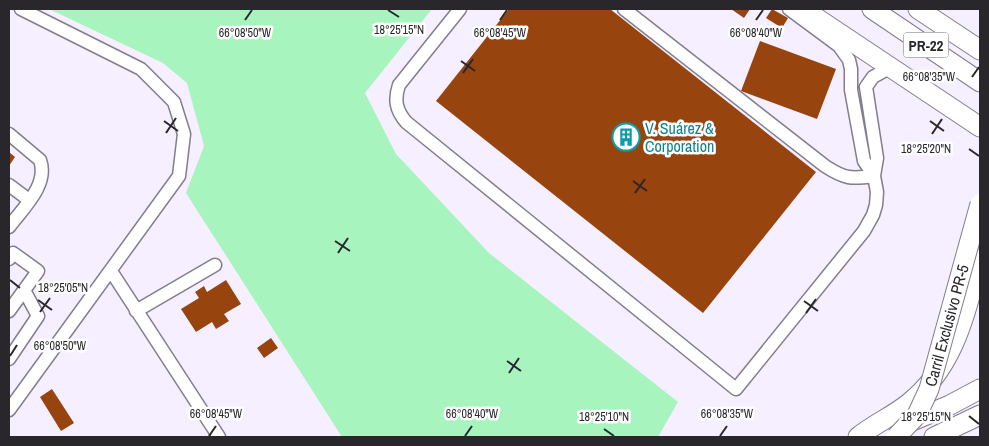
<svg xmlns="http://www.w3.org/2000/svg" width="989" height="446" font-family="'Archivo Narrow',sans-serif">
<rect width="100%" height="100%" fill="#f6efff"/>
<path fill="#a7f4bf" d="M49 9H432L365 93 396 154 489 253 678 402 658 437H342L186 193 204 146 187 83 163 63Z"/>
<path fill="#98440f" d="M509 9H610L816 172 703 313 436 101Z
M731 9H750L744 18Z
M772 9 788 18 782 28 766 18Z
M760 41 836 69 817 119 741 91Z
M9 152 15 157 9 166Z
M226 280 241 304 224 314 229 321 216 329 212 322 196 332 181 309 199 298 195 292 204 286 207 292Z
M271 338 278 348 264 358 257 348Z
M52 389 74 423 61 431 40 397Z"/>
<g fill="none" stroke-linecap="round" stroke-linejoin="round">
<g stroke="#837d8c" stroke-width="15">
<path id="minor" d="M460 9 399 85C394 100 396 110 406 122L736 389 864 231 873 215 876 205 877 192 874 176 864 161 851 90V69L849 60 839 46 789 9
M624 9 825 166C845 179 851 179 874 176
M9 134 40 160C49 185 23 208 9 227
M874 176 877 158 866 87 873 77 891 67
M9 185 29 200
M9 259 13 253 38 271 9 311
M111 271 219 437
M136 311 215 265
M9 359 38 316 24 290
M9 410 179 176 184 134 174 102 141 69 21 9"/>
</g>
<g stroke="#837d8c" stroke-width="21">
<path id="highway" d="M803 9 980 127
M872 9 980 82
M918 9 980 50
M905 424 950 405 980 389
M858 437C874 424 893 416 909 403 955 366 965 314 980 259
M934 437 980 415"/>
</g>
<use href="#minor" stroke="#fff" stroke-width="12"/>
<use href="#highway" stroke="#fff" stroke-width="19"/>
<g stroke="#837d8c" stroke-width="21" stroke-linecap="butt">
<g id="highway-bridge">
<path id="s1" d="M896 437 917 415 929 389 980 204"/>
</g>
</g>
<use href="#highway-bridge" stroke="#fff" stroke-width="19"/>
</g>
<path fill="none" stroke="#29272c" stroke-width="2" d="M388 10 399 17M245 20 252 10M500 20 507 10M756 20 763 10M461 61 475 71M463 73 473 59M972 77 979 67M164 121 178 131M930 121 944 131M166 133 176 118M932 134 942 119M969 149 979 156M633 181 647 191M635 193 645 179M335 241 350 251M338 253 348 238M10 280 20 288M38 300 52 310M804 301 818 311M40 312 50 298M806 313 816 299M10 356 17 345M507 361 521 371M509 373 519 358M969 416 979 424M604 429 614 436M209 436 216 426M465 436 472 426M720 436 727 426"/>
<defs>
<g id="building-ring" transform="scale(1.4375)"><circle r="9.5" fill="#fff" stroke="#0f9aa8" stroke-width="1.5"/><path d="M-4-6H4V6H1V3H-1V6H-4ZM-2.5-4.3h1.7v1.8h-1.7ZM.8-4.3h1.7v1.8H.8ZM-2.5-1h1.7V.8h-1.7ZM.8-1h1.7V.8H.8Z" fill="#0f9aa8"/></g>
</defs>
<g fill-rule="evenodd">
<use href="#building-ring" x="626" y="137"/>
</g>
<g text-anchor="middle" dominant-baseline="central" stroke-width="5" stroke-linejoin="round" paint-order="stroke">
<rect fill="#fff" stroke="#69686b" stroke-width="1" x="903.5" y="32.5" width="45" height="25" rx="4"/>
<g font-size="15" font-weight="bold" fill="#29272c">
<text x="926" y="45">PR-22</text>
</g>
<g font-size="16" fill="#0d838f" stroke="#fff" text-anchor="start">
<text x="645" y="128">V. Suárez &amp;<tspan x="645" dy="18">Corporation</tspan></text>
</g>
<g font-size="16" fill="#29272c" stroke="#fff">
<text stroke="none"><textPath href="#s1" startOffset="125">Carril Exclusivo PR-5</textPath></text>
</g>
</g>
<g font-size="12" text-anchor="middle" fill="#29272c" stroke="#fff" stroke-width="5" stroke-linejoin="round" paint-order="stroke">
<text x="399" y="34">18°25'15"N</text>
<text x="245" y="37">66°08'50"W</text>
<text x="500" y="37">66°08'45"W</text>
<text x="756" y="37">66°08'40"W</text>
<text x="929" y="81">66°08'35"W</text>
<text x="926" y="153">18°25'20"N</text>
<text x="63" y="292">18°25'05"N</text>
<text x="60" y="350">66°08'50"W</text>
<text x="216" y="418">66°08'45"W</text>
<text x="472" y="418">66°08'40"W</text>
<text x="727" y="418">66°08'35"W</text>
<text x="604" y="421">18°25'10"N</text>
<text x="926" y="421">18°25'15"N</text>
</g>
<rect width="989" height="446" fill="none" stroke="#29272c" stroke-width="20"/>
</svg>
